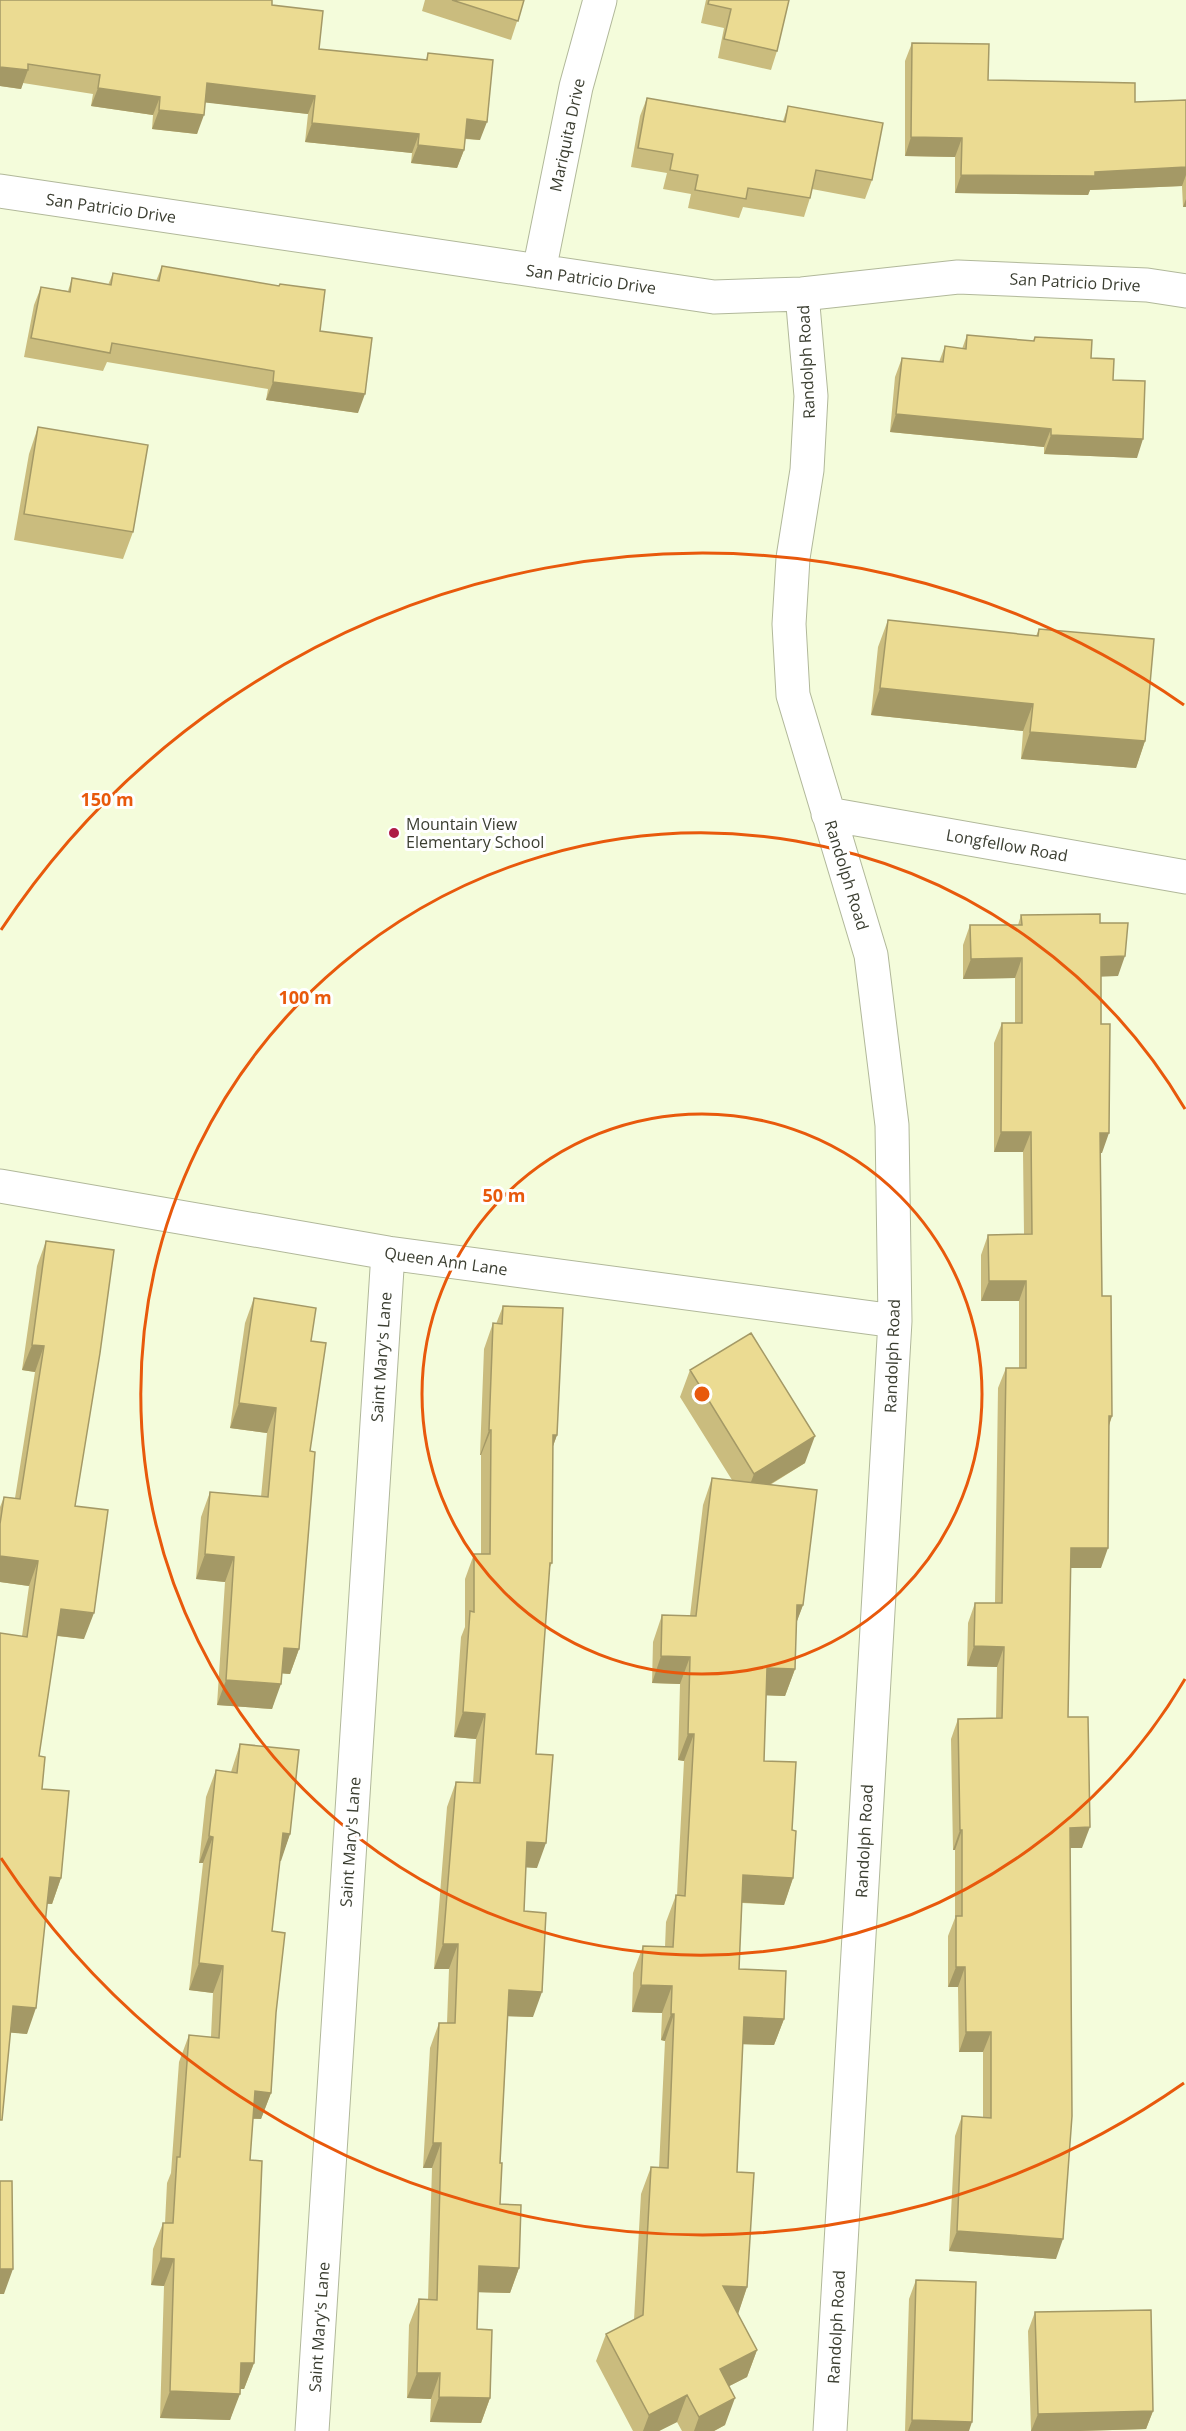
<svg xmlns="http://www.w3.org/2000/svg" width="1186" height="2431" font-family="'Open Sans',sans-serif">
<rect width="100%" height="100%" fill="#f4fcdb"/>
<g fill="none" stroke-linecap="round" stroke-linejoin="round">
<g stroke="#b1b89a" stroke-width="35">
<path id="minor" d="M0 191 714 297 802 294 958 277 1147 285 1186 291
M539 271 576 87 600 0
M802 294 811 396 807 470 793 558 789 624 793 695 871 955 892 1125 895 1321 830 2431
M828 814 1186 877
M0 1186 388 1253 895 1321
M312 2431 388 1253"/>
</g>
<use href="#minor" stroke="#fff" stroke-width="33"/>
</g>
<path fill="#cabc7e" d="M0 0 272 5 319 49 426 60 428 53 480 140 465 139 464 150 457 168 411 163 412 153 305 142 308 114 205 102 197 134 152 129 153 115 91 106 93 94 23 83 21 89 0 86Z
M425 0H524L511 40 422 11Z
M706 0H789L777 51 771 70 718 58 724 28 701 23Z
M912 43 988 80 1135 102 1186 100V207H1183L1182 186 1090 190 1088 195 955 193V157L905 156V61Z
M647 98 783 121 788 106 872 180 865 199 812 189 810 198 804 217 743 207 739 218 688 208 691 194 663 189 667 173 631 167 640 116Z
M162 266 320 331 358 413 266 400 268 389 107 362 103 371 24 357 34 305 41 287 68 291 72 278 108 285 113 273 156 281Z
M967 335 1033 341 1035 337 1091 358 1113 380 1137 458 1044 454V447L890 432 895 377 902 358 939 362 945 346 962 349Z
M38 427 133 532 123 559 14 540 29 454Z
M888 620 1036 636 1039 629 1145 741 1136 768 1021 759 1023 731 871 715 878 647Z
M1021 915 1100 923 1118 976H1101L1102 1153H1100L1102 1296 1112 1416 1109 1426 1101 1568H1071L1068 1717 1082 1848H1070L1056 2259 949 2251 955 2136 962 2116 983 2117V2052H959L958 1987H948V1936L955 1918V1850H953L951 1739 958 1719H996L997 1667 967 1666 968 1623 975 1603H995L998 1388 1006 1368H1019V1301H981V1255L988 1235 1024 1234 1023 1152H994V1043L1002 1023H1015V978L963 979V945L970 925H1018Z
M46 1241 75 1506 84 1639 57 1636 39 1756 42 1789 61 1878 52 1904H47L27 2034 10 2032 22 1636 29 1586 0 1582V1507L4 1497 15 1498 35 1372 22 1370 37 1266Z
M254 1298 311 1341 310 1451 299 1649 290 1674 282 1673 272 1709 217 1705 225 1582 196 1579 201 1517 210 1492 261 1497 267 1433 230 1428 245 1323Z
M503 1306 557 1435 553 1446 552 1563 549 1569 536 1754 537 1868 526 1867 524 1911 533 2017 508 2016 500 2163V2204L519 2268 510 2293 478 2292 477 2329 490 2398 481 2423 430 2422 431 2399 407 2398 409 2325 419 2299 428 2300 432 2168H423L430 2048 439 2023H447L449 1969H434L447 1807 456 1782 473 1783 476 1739 454 1737 461 1637 465 1627V1579L474 1554H481V1455H480L484 1349 493 1323 496 1324Z
M690 1370 805 1463 770 1485 803 1605 796 1623 795 1669 785 1696 766 1695 764 1761 792 1830 793 1878 784 1905 742 1903 739 1969 784 2019 774 2045 742 2044 737 2172 747 2287 738 2314 757 2350 747 2377 729 2386 725 2425 714 2431H682L677 2422 659 2431H633L596 2361 606 2334 634 2320 641 2194 651 2167 659 2168 665 2041 661 2040 662 2013 632 2012 633 1973 643 1946 665 1947 666 1922 676 1895H677L684 1761 678 1760 680 1684 652 1683 653 1642 662 1615 690 1616 703 1505 712 1478 732 1480 680 1397Z
M240 1744 290 1834 280 1861 272 1931 276 2013 271 2093 261 2119H253L250 2160 254 2363 244 2389H240L230 2420 160 2418 164 2286 151 2285 153 2249 163 2223H165L167 2183 171 2173 179 2062 189 2035 211 2037 213 1993 189 1990 203 1863H199L206 1797 216 1770 231 1772Z
M916 2280 969 2431H905L909 2299Z
M1035 2312 1153 2411 1146 2429 1079 2431H1031L1028 2331Z"/>
<path fill="#a49966" d="M0 67 28 70 21 89 0 86Z
M207 83 315 96 308 114 201 102Z
M98 88 160 97 153 115 91 106Z
M159 110 204 115 197 134 152 129Z
M467 119 487 122 480 140 460 138Z
M312 123 419 134 412 153 305 142Z
M911 137 962 138 955 157 905 156Z
M418 145 464 150 457 168 411 163Z
M1186 167V175L1182 186 1090 190 1088 195 955 193 961 175 1095 172Z
M1186 199V207H1183Z
M273 382 365 394 358 413 266 400Z
M896 414 1051 429 1044 447 890 432Z
M1051 435 1143 439 1137 458 1044 454Z
M880 688 1033 704 1023 731 871 715Z
M1030 732 1145 741 1136 768 1021 759Z
M1125 956 1118 976 1093 977 1101 957Z
M1022 958 1015 978 963 979 971 959Z
M1001 1132H1031L1023 1152H994Z
M1100 1133H1109L1102 1153H1093Z
M989 1281H1026L1019 1301H981Z
M32 1345 44 1346 35 1372 22 1370Z
M239 1403 276 1408 267 1433 230 1428Z
M1109 1416H1112L1105 1436Z
M489 1430H491L481 1455H480Z
M553 1435H557L548 1460Z
M815 1436 805 1463 744 1500 754 1474Z
M1071 1548H1108L1101 1568H1064Z
M205 1554 234 1557 225 1582 196 1579Z
M0 1556 38 1561 29 1586 0 1582Z
M797 1605H803L793 1632Z
M61 1609 94 1613 84 1639 51 1635Z
M974 1646 1004 1647 997 1667 967 1666Z
M284 1648 299 1649 290 1674 275 1673Z
M661 1656 690 1657 680 1684 652 1683Z
M767 1668 795 1669 785 1696 757 1695Z
M226 1680 281 1684 272 1709 217 1705Z
M463 1712 485 1714 476 1739 454 1737Z
M688 1734H694L684 1761 678 1760Z
M1090 1827 1082 1848H1062L1070 1828Z
M960 1830H962L955 1850H953Z
M283 1833 290 1834 281 1861 273 1860Z
M209 1836 213 1837 203 1863H199Z
M527 1842 546 1843 537 1868 518 1867Z
M743 1875 793 1878 784 1905 733 1902Z
M50 1877 61 1878 52 1904 40 1903Z
M443 1944H458L449 1969H434Z
M199 1963 223 1966 213 1993 189 1990Z
M956 1967H965L958 1987H948Z
M641 1985 672 1986 662 2013 632 2012Z
M509 1990 542 1992 533 2017 500 2016Z
M13 2006 36 2008 27 2034 3 2032Z
M671 2014H674L665 2041 661 2040Z
M744 2017 784 2019 774 2045 734 2044Z
M966 2032H991L983 2052H959Z
M255 2091 271 2093 261 2119 246 2118Z
M433 2143H441L432 2168H423Z
M957 2231 1063 2239 1056 2259 949 2251Z
M161 2258 174 2259 164 2286 151 2285Z
M479 2266 519 2268 510 2293 469 2292Z
M0 2269H13L4 2294H0Z
M723 2286 747 2287 738 2314Z
M757 2350 747 2377 710 2396 720 2369Z
M241 2363H254L244 2389H231Z
M417 2373H440L431 2399 407 2398Z
M170 2391 240 2394 230 2420 160 2418Z
M687 2395 677 2422 659 2431H643L649 2415Z
M439 2397 490 2398 481 2423 430 2422Z
M735 2398 725 2425 714 2431H694L699 2417Z
M1153 2411 1146 2429 1079 2431H1031L1038 2414Z
M912 2420 972 2422 969 2431H908Z"/>
<path fill="#ebdb92" stroke="#a49966" stroke-width="1.5" d="M0 0H272V5L323 11 319 49 427 60 428 53 493 60 487 122 467 119 464 150 418 145 419 134 312 123 315 96 207 83 204 115 159 110 160 97 98 88 100 75 28 64V70L0 67Z
M452 0H524L518 21Z
M709 0H789L777 51 724 39 731 9 708 4Z
M912 43 989 44 988 80 1135 83V102L1186 100V167L1095 172V176L961 175 962 138 911 137Z
M647 98 785 122 788 106 883 123 872 180 816 170 810 198 748 188 746 199 695 190 698 175 670 170 673 154 638 148Z
M162 266 279 286 280 284 325 290 320 331 372 338 365 394 273 382 274 371 112 343 110 353 31 338 41 287 70 292 72 278 111 285 113 273 159 281Z
M967 335 1034 341 1035 337 1092 340 1091 358 1114 359 1113 380 1145 381 1143 439 1051 435V429L896 414 902 358 943 362 945 346 966 349Z
M38 427 148 445 133 532 24 514Z
M888 620 1038 636 1039 629 1154 639 1145 741 1030 732 1033 704 880 688Z
M1100 914V923H1128L1125 956 1101 957V1024H1110L1109 1133H1100L1102 1296H1111L1112 1416H1109L1108 1548H1071L1068 1717H1088L1090 1827 1070 1828 1072 2116 1063 2239 957 2231 962 2116 991 2118V2032H966L965 1967H956V1916H962V1830H960L958 1719 1002 1718 1004 1647 974 1646 975 1603H1002L1006 1368H1026V1281H989L988 1235 1032 1234 1031 1132H1001L1002 1023H1022V958L971 959 970 925H1022L1021 915Z
M46 1241 114 1250 100 1353 75 1506 108 1510 94 1613 61 1609 39 1756 45 1757 42 1789 69 1791 61 1878 50 1877 36 2008 13 2006 2 2120H0V1633L27 1637 38 1561 0 1556V1524L4 1497 20 1499 44 1346 32 1345Z
M254 1298 316 1308 311 1341 326 1343 310 1451 315 1452 299 1649 284 1648 281 1684 226 1680 234 1557 205 1554 210 1492 268 1497 276 1408 239 1403Z
M503 1306 563 1308 557 1435H553L552 1563H550L536 1754 553 1755 546 1843 527 1842 524 1911 546 1913 542 1992 509 1990 500 2163H502L500 2204 521 2205 519 2268 479 2266 477 2329 492 2330 490 2398 439 2397 440 2373H417L419 2299 437 2300 441 2143H433L439 2023H455L458 1944H443L456 1782 480 1783 485 1714 463 1712 470 1611 474 1612V1554H490L491 1430H489L493 1323 502 1324Z
M751 1333 815 1436 754 1474 690 1370Z
M712 1478 817 1490 803 1605H797L795 1669 767 1668 764 1761 796 1762 792 1830 796 1831 793 1878 743 1875 739 1969 786 1971 784 2019 744 2017 737 2172 754 2173 747 2287 723 2286 757 2350 720 2369 735 2398 699 2417 687 2395 649 2415 606 2334 643 2315 651 2167 668 2168 674 2014H671L672 1986 641 1985 643 1946 673 1947 676 1895 685 1896 694 1734H688L690 1657 661 1656 662 1615 696 1616Z
M240 1744 299 1750 290 1834 283 1833 272 1931 285 1933 276 2013 271 2093 255 2091 250 2160 262 2161 254 2363H241L240 2394 170 2391 174 2259 161 2258 163 2223H173L177 2157H180L189 2035 219 2038 223 1966 199 1963 213 1837 209 1836 216 1770 237 1773Z
M0 2181H12L13 2269H0Z
M916 2280 976 2282 972 2422 912 2420Z
M1151 2310 1153 2411 1038 2414 1035 2312Z"/>
<g fill="none" stroke="#e8590c" stroke-width="3">
<circle cx="702" cy="1394" r="280"/>
<path d="M1185 1679A561 561 0 1 1 1185 1109"/>
<path d="M1184 2083A841 841 0 0 1 1 1858M1 930A841 841 0 0 1 1184 705"/>
</g>
<circle fill="#ae1b46" stroke="#fff" stroke-width="2" cx="394" cy="833" r="6"/>
<g text-anchor="middle" dominant-baseline="central" stroke-width="6" stroke-linejoin="round" paint-order="stroke">
<g font-size="16" fill="#3b3e31" stroke="#fff">
<text transform="translate(567 135) rotate(-78)">Mariquita Drive</text>
<text transform="translate(111 208) rotate(8)">San Patricio Drive</text>
<text transform="translate(591 279) rotate(8)">San Patricio Drive</text>
<text transform="translate(1075 282) rotate(3)">San Patricio Drive</text>
<text transform="translate(806 362) rotate(-93)">Randolph Road</text>
<text transform="translate(1007 845) rotate(10)">Longfellow Road</text>
<text transform="translate(847 875) rotate(73)">Randolph Road</text>
<text transform="translate(446 1261) rotate(8)">Queen Ann Lane</text>
<text transform="translate(892 1356) rotate(-88)">Randolph Road</text>
<text transform="translate(381 1357) rotate(-86)">Saint Mary's Lane</text>
<text transform="translate(864 1841) rotate(-87)">Randolph Road</text>
<text transform="translate(350 1842) rotate(-86)">Saint Mary's Lane</text>
<text transform="translate(319 2327) rotate(-86)">Saint Mary's Lane</text>
<text transform="translate(836 2327) rotate(-87)">Randolph Road</text>
</g>
<g font-size="16" fill="#3b3e31" stroke="#fff" text-anchor="start">
<text x="406" y="824">Mountain View<tspan x="406" dy="18">Elementary School</tspan></text>
</g>
</g>
<circle cx="702" cy="1394" r="9" fill="#e8590c" stroke="#fff" stroke-width="3"/>
<g font-size="18" text-anchor="middle" font-weight="bold" fill="#e8590c" stroke="#fff" stroke-width="6" stroke-linejoin="round" paint-order="stroke">
<text x="107" y="806">150 m</text>
<text x="305" y="1004">100 m</text>
<text x="504" y="1202">50 m</text>
</g>
</svg>
